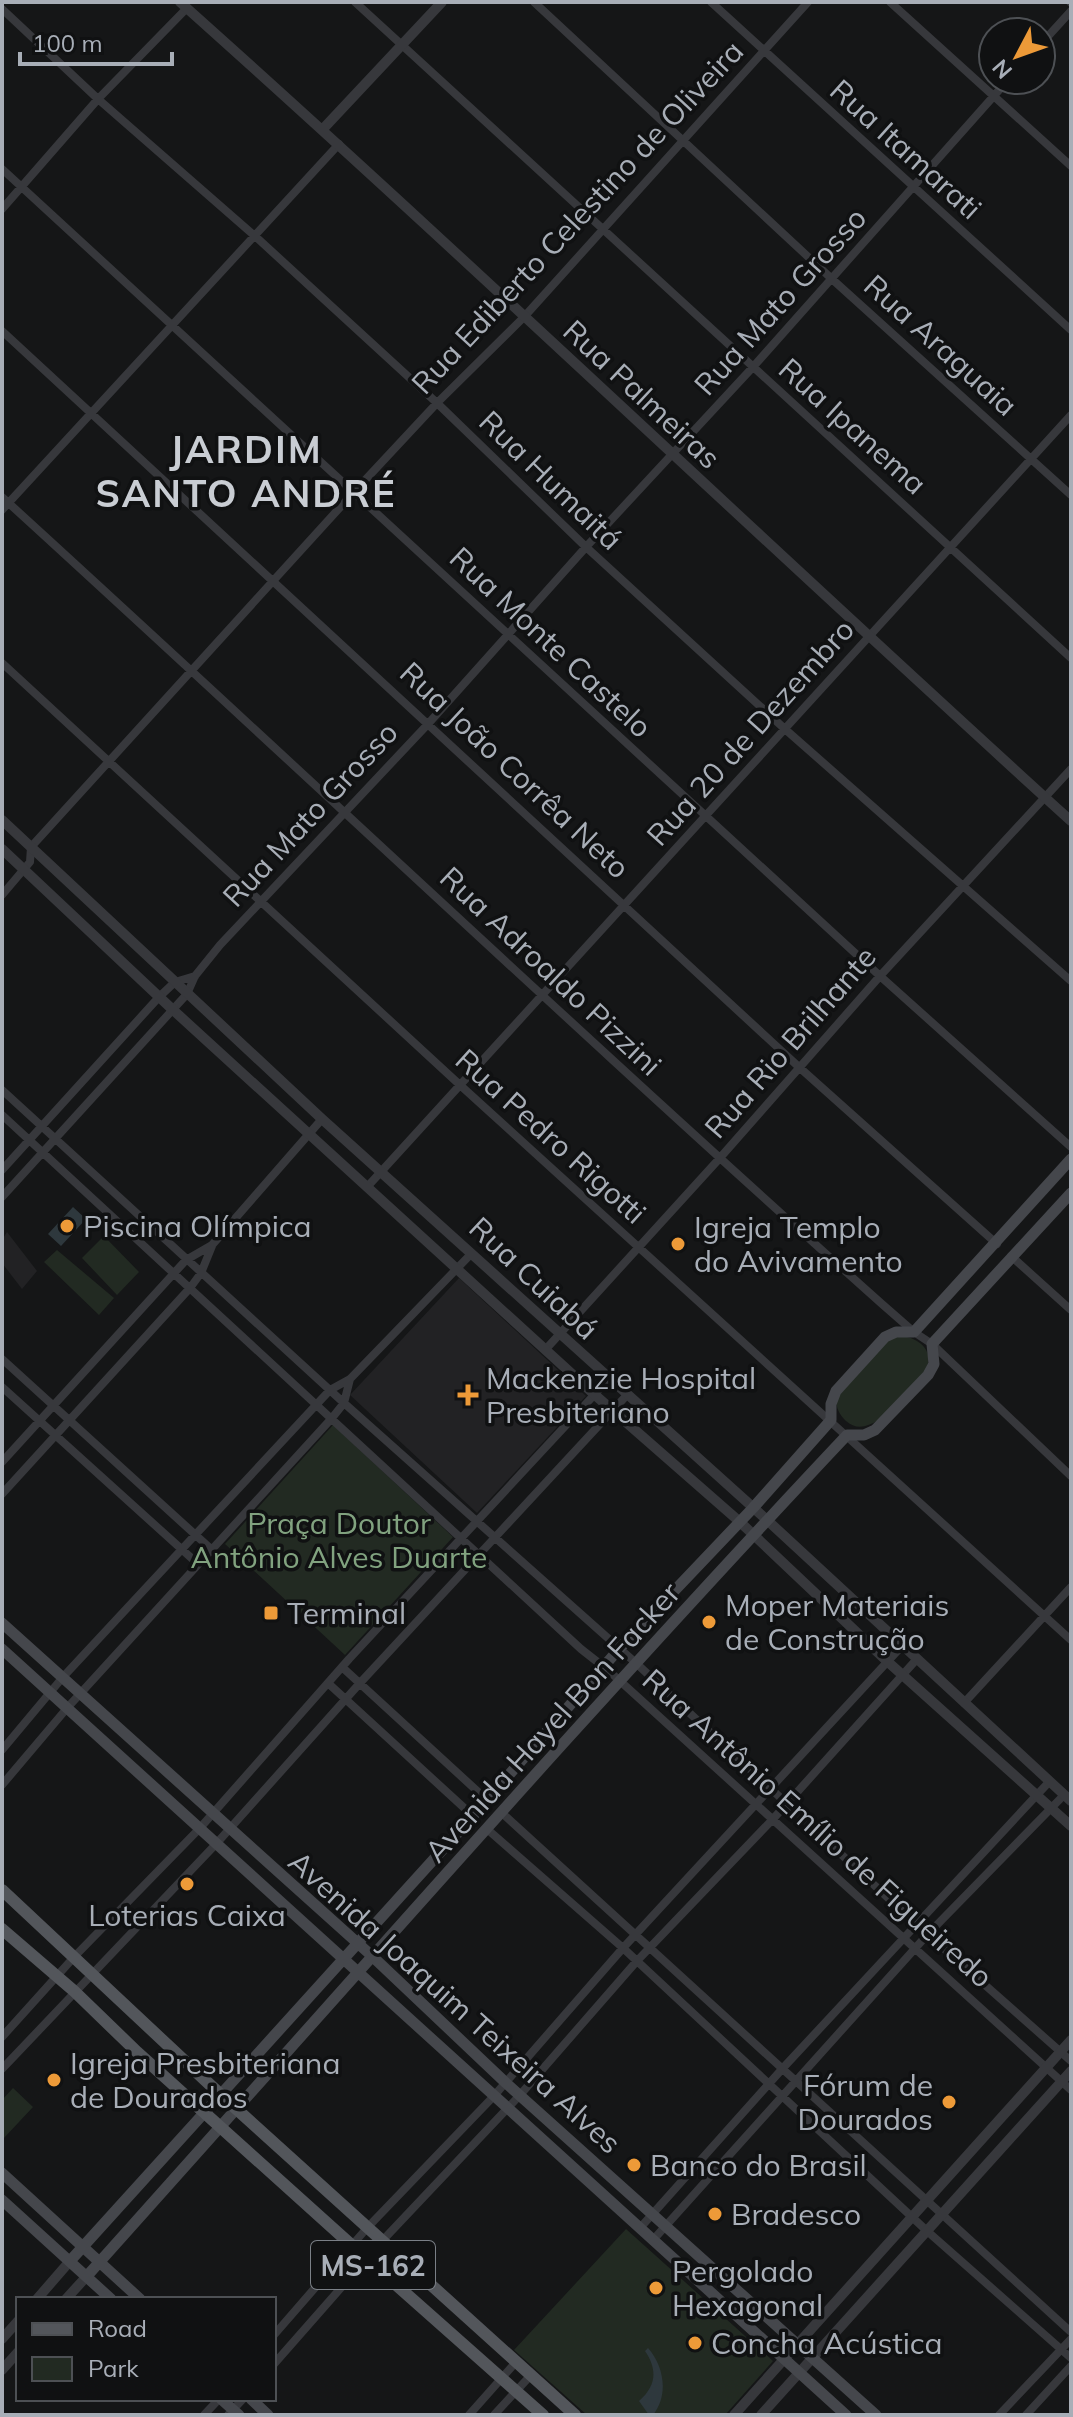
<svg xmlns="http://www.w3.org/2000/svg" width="1073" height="2417" font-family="Mulish,sans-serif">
<rect width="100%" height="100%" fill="#151617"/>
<path fill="#222224" d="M7 1232 37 1271 22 1289 2 1263V1240Z
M459 1278 586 1396 477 1513 350 1395Z"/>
<path fill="#222a22" d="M104 1236 139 1272 117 1295 82 1258Z
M57 1250 114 1298 99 1315 44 1262Z
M897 1335C916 1337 934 1347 927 1369 910 1387 872 1445 846 1421 837 1412 835 1405 837 1393L889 1339Z
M333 1425 453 1537 345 1655 225 1544Z
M13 2088 33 2107 4 2138 2 2100Z
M626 2229 773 2361 725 2415H587L514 2350Z"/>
<path fill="#2e383d" d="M73 1207 86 1219 61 1246 48 1234Z
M648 2348C664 2366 669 2395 653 2415H649L639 2401C656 2386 658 2370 645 2351Z"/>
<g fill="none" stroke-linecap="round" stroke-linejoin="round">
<path stroke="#37383c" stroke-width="8" d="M355 2 1071 658
M534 2 833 280 1071 495
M711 2 1071 330
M890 2 1071 166
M1070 2 1071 3
M2 9 98 99 256 237 437 403 586 547 786 730 1071 981
M1041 44 1071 11
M2 169 880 976 1071 1147
M2 209 98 99 187 8
M2 331 800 1068 997 1244
M2 497C296 765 585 1039 882 1304L914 1332 932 1344 1071 1476
M2 510 339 144
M2 663 460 1085 1071 1640
M2 895 30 862 31 847 354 492 437 403 524 317 808 2
M2 1090 344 1403 637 1664 916 1924 1071 2061
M2 1115 581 1649 609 1671 1071 2090
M2 1170 159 997 175 982 195 976
M368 1186 1071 415
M2 1197 187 994 195 976 220 945 428 724 586 547 753 367 1008 80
M1011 1256 1071 1310
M546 1349 719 1159 880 976 1071 769
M2 1359 211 1549
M2 1387 198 1564
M2 1462 186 1260 212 1245 322 1119
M2 1494 190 1288 201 1273 212 1246
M342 1667 487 1800
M329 1684 473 1816
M964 1703 1071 1587
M2 1750 63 1677 330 1390 350 1379 471 1254
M2 1785 68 1707 332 1418 344 1403 350 1379
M502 1813 1071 2332
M487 1829 623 1948 927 2231 1071 2358
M2 2037 75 1956 200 1828 349 1659 608 1380
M2 2069 216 1844 360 1683 627 1395
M640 2228 783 2068 1049 1782
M653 2240 928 1934 1064 1795
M274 2335 367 2228 493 2097 623 1948 901 1647
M274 2364 383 2240 520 2095 636 1962 773 1819 916 1660
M204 2415 219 2399
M228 2415 243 2399
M469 2415 516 2362
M494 2415 531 2375
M999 2415 1071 2339
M1026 2415 1071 2366"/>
<path stroke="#37383c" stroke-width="10" d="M180 2C481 271 772 550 1071 821
M322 130 442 2
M2 820 322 1119 767 1520 1071 1801
M2 849 172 1009 595 1395 740 1522 888 1662 1071 1826
M37 2299 70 2261
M66 2299 87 2276
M2 2339 18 2321
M2 2370 18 2352
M734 2415 1071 2040
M761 2415 1071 2071"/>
<path stroke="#45474c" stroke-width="11" d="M2 1623 372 1956 506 2083 876 2415
M2 1649 846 2415
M2 2173 140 2299
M2 2200 111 2299
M70 2261 473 1816 619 1649 753 1508 831 1420V1404L836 1391 885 1337 896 1332H914L1071 1159
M87 2276C339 1995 588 1710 847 1435H864L875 1430 928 1375 934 1364 932 1344 1071 1193
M221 2399 239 2415
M251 2399 268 2415"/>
<path stroke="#53565b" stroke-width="12" d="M2 1890 221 2095 575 2415
M2 1929 74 1991 137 2052 367 2259 543 2415"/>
</g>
<g fill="#ed9a38" stroke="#101112" stroke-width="3">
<circle cx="67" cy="1226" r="8"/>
<circle cx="678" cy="1244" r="8"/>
<path d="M464 1383h8v8h8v8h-8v8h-8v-8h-8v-8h8z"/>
<rect x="263" y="1605" width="16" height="16" rx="4"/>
<circle cx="709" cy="1622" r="8"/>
<circle cx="187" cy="1884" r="8"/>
<circle cx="54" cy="2080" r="8"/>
<circle cx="949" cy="2102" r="8"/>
<circle cx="634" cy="2165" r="8"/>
<circle cx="715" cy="2214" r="8"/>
<circle cx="656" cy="2288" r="8"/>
<circle cx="695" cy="2343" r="8"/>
</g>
<g text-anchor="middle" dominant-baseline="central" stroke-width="7" stroke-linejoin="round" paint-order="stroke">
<rect fill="#101112" stroke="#7a7f86" stroke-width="2" x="311" y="2241" width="124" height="48" rx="6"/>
<g font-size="28" font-weight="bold" fill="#a8aeb7">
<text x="373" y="2265">MS-162</text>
</g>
<g font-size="30" fill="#a8aeb7" stroke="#101112">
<text transform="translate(906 149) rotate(42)">Rua Itamarati</text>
<text transform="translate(577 217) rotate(-47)">Rua Ediberto Celestino de Oliveira</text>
<text transform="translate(780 301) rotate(-48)">Rua Mato Grosso</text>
<text transform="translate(941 345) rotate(42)">Rua Araguaia</text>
<text transform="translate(642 394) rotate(43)">Rua Palmeiras</text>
<text transform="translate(853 426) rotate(42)">Rua Ipanema</text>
<text transform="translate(551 480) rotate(44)">Rua Humaitá</text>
<text transform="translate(551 642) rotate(43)">Rua Monte Castelo</text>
<text transform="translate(750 732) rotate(-48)">Rua 20 de Dezembro</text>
<text transform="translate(515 770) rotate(43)">Rua João Corrêa Neto</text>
<text transform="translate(310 814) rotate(-47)">Rua Mato Grosso</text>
<text transform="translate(551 971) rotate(43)">Rua Adroaldo Pizzini</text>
<text transform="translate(790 1042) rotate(-49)">Rua Rio Brilhante</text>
<text transform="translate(551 1136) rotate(42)">Rua Pedro Rigotti</text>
<text transform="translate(534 1278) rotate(43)">Rua Cuiabá</text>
<text transform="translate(552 1722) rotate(-48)">Avenida Hayel Bon Facker</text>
<text transform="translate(818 1828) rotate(42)">Rua Antônio Emílio de Figueiredo</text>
<text transform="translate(455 2002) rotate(42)">Avenida Joaquim Teixeira Alves</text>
</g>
<g font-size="30" fill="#a8aeb7" stroke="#101112" text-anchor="start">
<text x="83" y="1226">Piscina Olímpica</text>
<text x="694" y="1227">Igreja Templo<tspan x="694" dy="34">do Avivamento</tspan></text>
<text x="486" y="1378">Mackenzie Hospital<tspan x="486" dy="34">Presbiteriano</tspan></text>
<text x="725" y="1605">Moper Materiais<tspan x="725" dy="34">de Construção</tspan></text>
<text x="287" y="1613">Terminal</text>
<text x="187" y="1915" text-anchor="middle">Loterias Caixa</text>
<text x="70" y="2063">Igreja Presbiteriana<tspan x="70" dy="34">de Dourados</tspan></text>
<text x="933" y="2085" text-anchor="end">Fórum de<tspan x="933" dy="34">Dourados</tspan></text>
<text x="650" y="2165">Banco do Brasil</text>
<text x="731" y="2214">Bradesco</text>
<text x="672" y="2271">Pergolado<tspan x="672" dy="34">Hexagonal</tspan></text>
<text x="711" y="2343">Concha Acústica</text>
</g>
<g font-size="30" fill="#81a27f" stroke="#101112">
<text x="339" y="1523">Praça Doutor<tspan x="339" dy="34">Antônio Alves Duarte</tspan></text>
</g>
<g font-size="38" font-weight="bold" letter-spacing="2" fill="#c9cdd3" stroke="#101112">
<text x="246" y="449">JARDIM<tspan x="246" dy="44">SANTO ANDRÉ</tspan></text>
</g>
</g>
<rect width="1073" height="2417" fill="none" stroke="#a8aeb7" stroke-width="8"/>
<rect x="16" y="2297" width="260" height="104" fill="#101112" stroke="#4d5054" stroke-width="2"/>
<rect x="32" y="2323" width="40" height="12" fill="#53565b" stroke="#4d5054" stroke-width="2"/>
<text x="88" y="2337" font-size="24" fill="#a8aeb7">Road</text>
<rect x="32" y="2357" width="40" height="24" fill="#222a22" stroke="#4d5054" stroke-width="2"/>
<text x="88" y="2377" font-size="24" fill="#a8aeb7">Park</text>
<g transform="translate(1017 56) rotate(229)"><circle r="38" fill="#101112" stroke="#4d5054" stroke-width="2"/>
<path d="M0-6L14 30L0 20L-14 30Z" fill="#ed9a38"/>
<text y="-12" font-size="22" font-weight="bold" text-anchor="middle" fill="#a8aeb7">N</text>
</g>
<path d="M20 52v12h152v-12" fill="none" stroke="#a8aeb7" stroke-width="4"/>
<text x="32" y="52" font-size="24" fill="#a8aeb7" stroke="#101112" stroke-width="6" paint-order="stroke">100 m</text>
</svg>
